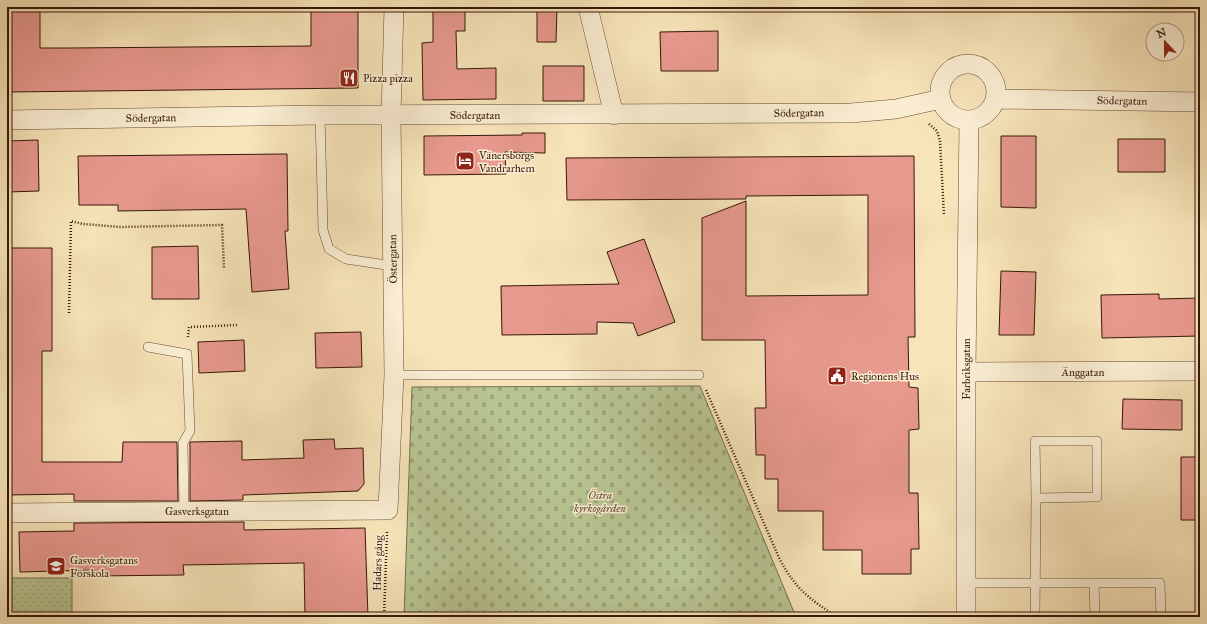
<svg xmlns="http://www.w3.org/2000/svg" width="1207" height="624" font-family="'IM FELL Great Primer',serif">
<defs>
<pattern id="grass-dots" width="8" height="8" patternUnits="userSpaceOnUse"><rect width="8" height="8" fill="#b8c592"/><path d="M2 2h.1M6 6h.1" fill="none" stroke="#9fa87c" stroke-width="1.8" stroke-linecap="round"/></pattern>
<pattern id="cemetery-stones" width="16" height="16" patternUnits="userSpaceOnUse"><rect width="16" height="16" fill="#b8c592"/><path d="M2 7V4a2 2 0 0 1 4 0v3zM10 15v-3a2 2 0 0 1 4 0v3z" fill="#9fa87c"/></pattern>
</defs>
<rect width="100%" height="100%" fill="#f7e4b9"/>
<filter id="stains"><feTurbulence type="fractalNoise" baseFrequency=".005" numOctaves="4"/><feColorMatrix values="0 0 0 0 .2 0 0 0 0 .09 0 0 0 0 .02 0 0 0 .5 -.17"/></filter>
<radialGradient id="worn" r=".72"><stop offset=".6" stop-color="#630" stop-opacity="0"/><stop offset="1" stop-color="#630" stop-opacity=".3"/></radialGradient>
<path fill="url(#grass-dots)" stroke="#776e4d" d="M7 578H72V614H87V617H7Z"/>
<path fill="url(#cemetery-stones)" stroke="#776e4d" d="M700 386 796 617H404L412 387Z"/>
<path fill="#e8998e" stroke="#361708" d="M7 7H40V48H70L311 46V7H358V88L7 92Z
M433 7H465V31H456L457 69 496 68V99L423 100 422 43 433 42Z
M537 7H557L556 42H537Z
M718 31V71H661L660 32Z
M543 66H584V101H543Z
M522 133H545V153L505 152 506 174 424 175V136L522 135Z
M1001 136H1036V208L1001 207Z
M1118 139H1165V172H1118Z
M38 140 39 191 7 192V141Z
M287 154 288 231H285L289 289 252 292 246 209 118 211V205H79L78 156Z
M914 156 915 337H908L909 387 918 388 919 429 909 430V493H918L919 549H911V574H862V550H823V511H778V479H765V455H756L755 408H766L765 340H702V218L746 201V296L868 295V195L746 196V199L567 200 566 158Z
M644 239 675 322 638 336 633 323 597 322V334L502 335 501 286 619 284 607 252Z
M198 246 199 299H152V247Z
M7 248H52V351H42V462H122L123 442H177L178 501H74V494L7 495Z
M1001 271 1036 272 1034 335H999Z
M1159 294V299L1200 298V336L1102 338 1101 295Z
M361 332 362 367 316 368 315 333Z
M244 340 245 371 199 373 198 342Z
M1123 399 1182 400V430L1122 429Z
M334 439 335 449 363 448 364 484 358 491 243 495V500L190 501V442L242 441V460L304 458 303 440Z
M1181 457H1200V520H1181Z
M244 522V530L365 528 368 617H305L304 563 183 565 184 575 94 576V570L20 572 19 532 74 531V523Z"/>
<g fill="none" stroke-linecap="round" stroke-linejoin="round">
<g stroke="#664a34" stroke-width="10">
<path id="service" d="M320 115 323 230 329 249 346 259 393 266
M148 347 187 354 190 431 183 443 184 511
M394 375H699
M965 583H1160L1161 617
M1094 583 1095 617
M1035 617 1036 498 1097 497V441H1035L1036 498"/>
</g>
<g stroke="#664a34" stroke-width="20">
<path id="minor" d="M588 7 614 115
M940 92a28 28 0 1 1 56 0a28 28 0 1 1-56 0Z
M996 99 1200 102
M7 120 320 115 851 113 896 109 941 99
M966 372 1200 371
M7 513 388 510 394 375 391 115 394 7
M966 617V372L969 121"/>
</g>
<path stroke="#361708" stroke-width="2.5" stroke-dasharray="1 2" stroke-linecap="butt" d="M929 124 937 131 940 141 944 215
M69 313 71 221 83 224 120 227 222 225 224 268
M188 337 189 327 238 325
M706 390 780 560C796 589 809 599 836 616L841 617
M384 617 387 531
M883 617 943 614
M942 617V611"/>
<use href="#service" stroke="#faedd2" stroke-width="9"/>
<use href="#minor" stroke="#faedd2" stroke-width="19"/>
</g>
<defs>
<g id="restaurant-square" transform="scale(1)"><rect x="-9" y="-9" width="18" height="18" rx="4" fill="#8f2418" stroke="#faedd2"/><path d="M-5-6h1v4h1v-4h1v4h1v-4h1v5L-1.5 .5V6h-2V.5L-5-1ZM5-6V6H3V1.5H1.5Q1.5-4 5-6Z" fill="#fff"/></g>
<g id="hotel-square" transform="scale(1)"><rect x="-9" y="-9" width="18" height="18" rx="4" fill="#8f2418" stroke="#faedd2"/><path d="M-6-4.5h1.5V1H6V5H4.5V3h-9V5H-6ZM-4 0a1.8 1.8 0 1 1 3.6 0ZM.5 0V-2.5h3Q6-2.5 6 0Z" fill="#fff"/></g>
<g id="civic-square" transform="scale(1)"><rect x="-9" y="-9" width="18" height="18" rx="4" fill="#8f2418" stroke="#faedd2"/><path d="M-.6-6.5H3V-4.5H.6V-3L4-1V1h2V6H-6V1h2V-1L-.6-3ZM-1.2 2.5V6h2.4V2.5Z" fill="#fff"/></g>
<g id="school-square" transform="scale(1)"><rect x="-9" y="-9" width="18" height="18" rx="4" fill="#8f2418" stroke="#faedd2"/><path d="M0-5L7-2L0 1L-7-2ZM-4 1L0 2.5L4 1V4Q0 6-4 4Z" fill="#fff"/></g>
</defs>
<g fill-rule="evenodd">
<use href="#restaurant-square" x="349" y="78"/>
<use href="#hotel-square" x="465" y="161"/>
<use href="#civic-square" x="837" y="376"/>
<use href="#school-square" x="56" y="566"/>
</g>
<g text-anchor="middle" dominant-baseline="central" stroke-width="3" stroke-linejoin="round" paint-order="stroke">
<g font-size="11" fill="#361708" stroke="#faedd2" text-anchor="start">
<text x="363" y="78">Pizza pizza</text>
<text x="479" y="155">Vänersborgs<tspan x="479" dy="13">Vandrarhem</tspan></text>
<text x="851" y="376">Regionens Hus</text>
<text x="70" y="560">Gasverksgatans<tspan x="70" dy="13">Förskola</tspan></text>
</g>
<g font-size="11" fill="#361708" stroke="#faedd2">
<text transform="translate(1122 101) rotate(1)">Södergatan</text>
<text transform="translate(799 113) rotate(-1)">Södergatan</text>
<text x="475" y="115">Södergatan</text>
<text transform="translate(151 118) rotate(-1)">Södergatan</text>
<text transform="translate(393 259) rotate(-91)">Östergatan</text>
<text transform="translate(966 369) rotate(-90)">Farbriksgatan</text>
<text x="1083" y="372">Änggatan</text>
<text x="197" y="511">Gasverksgatan</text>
<text transform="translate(378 563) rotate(-88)">Hadars gång</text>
</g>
<g font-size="11" font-style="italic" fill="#5d4b31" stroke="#faedd2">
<text x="600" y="495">Östra<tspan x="600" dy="13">kyrkogården</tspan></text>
</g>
</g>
<rect width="1207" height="624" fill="none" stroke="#f7e4b9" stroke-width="24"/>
<rect x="8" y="8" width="1191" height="608" fill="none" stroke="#361708" stroke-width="2"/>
<rect x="12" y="12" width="1183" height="600" fill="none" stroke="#361708"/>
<g transform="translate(1165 42) rotate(338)"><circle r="19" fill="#faedd2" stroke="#ac9781"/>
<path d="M0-3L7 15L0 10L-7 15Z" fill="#8f2418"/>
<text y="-6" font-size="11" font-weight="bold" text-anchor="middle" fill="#361708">N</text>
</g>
<rect width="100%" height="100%" filter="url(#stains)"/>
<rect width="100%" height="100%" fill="url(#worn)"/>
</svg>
